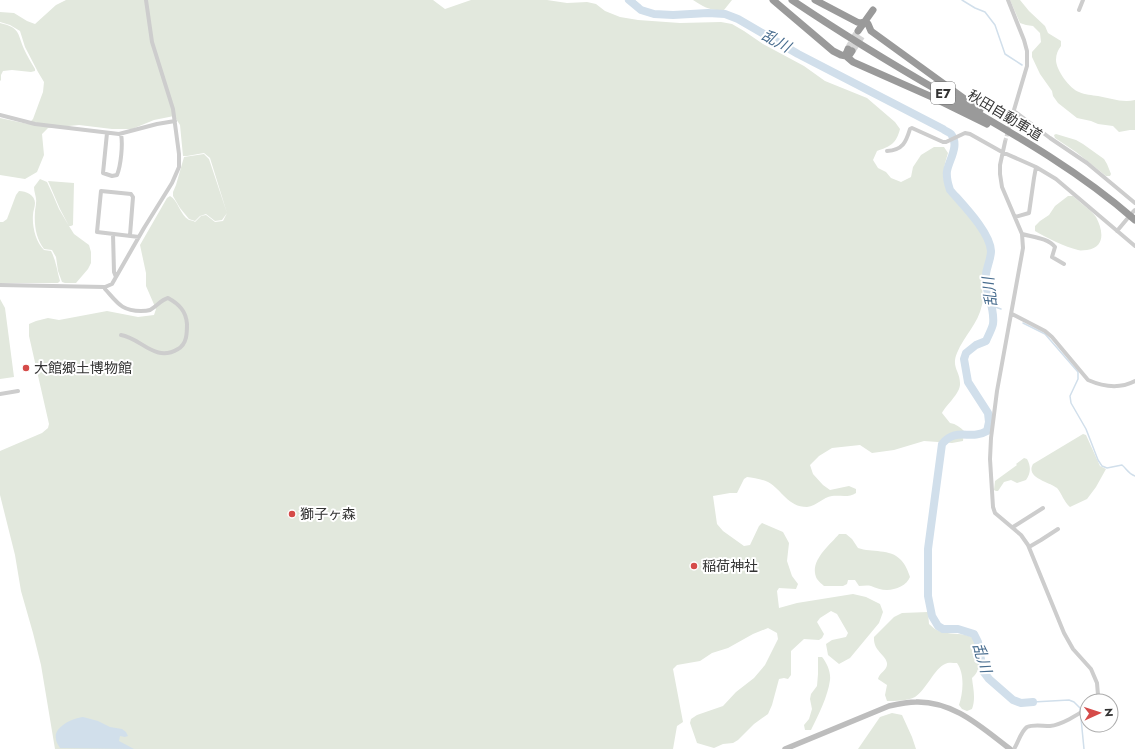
<svg xmlns="http://www.w3.org/2000/svg" width="1135" height="749" font-family="Jost,'Noto Sans JP',sans-serif">
<rect width="100%" height="100%" fill="#fff"/>
<path fill="#e2e8dd" d="M66 0H433L445 9 471 0H547L567 3 587 2 596 4 605 11 620 17 638 20 680 23 721 22 732 24 744 31 763 44 804 66 825 81 867 98 895 122 900 129C896 144 891 146 877 151L873 160 878 168 886 172 891 178 901 182 911 177 913 167 921 155 934 147H944L948 153C946 160 942 172 944 180 950 204 980 220 987 245 991 257 984 267 982 278 980 287 985 296 982 305 978 324 964 336 957 353 951 367 960 371 960 383 961 393 946 405 942 413L950 423C956 424 960 427 964 431L963 441 952 443 924 441 894 450 872 453 860 445 832 448 819 456 810 465 813 474 823 485 830 490 849 486 856 489V493C849 498 840 495 832 496 823 497 817 506 807 507 788 507 782 490 768 482 762 479 753 478 747 477L744 479 737 493H730L713 496 717 524 723 531 744 546 750 545 759 526 762 523 783 532 789 543 787 561 792 576 798 584 796 589 779 588 777 591 779 608 797 603 853 594 866 597 880 604 883 612 879 623 850 658 839 664 828 655 826 644 832 640 846 637 848 633 837 614 831 611 820 618 817 622 824 634 822 638 819 640 804 639 791 651V675L788 679 784 678 779 679 772 705 768 714 754 724 738 740 733 743 723 744 714 748 697 743 690 723 691 719 697 715 723 706 736 692 754 678 765 665 778 639 777 633 768 628 753 634 728 648 712 653 700 661 677 665 673 669 683 722 677 726 673 749H55L41 665 33 633 21 591 15 555 0 495V451L42 433 48 428 49 424 29 336V324L36 321 48 318 59 320 107 311 138 317 154 315 156 309 146 286V273L140 245 167 198 170 196C178 200 180 215 189 220 189 220 195 221 195 222L201 216 206 215 215 222 223 221 227 213 210 158 204 153 187 156H183L180 125 174 116 154 120 132 129H112L79 125 48 128 42 134 44 155 37 172 25 179 0 175V118L28 124 33 119 43 92 44 82 38 72 25 47 20 31 10 25 0 22V12L14 13 27 21 35 24 56 5Z
M693 0H732L724 10C710 11 704 7 693 0Z
M1010 0H1020L1029 11 1045 26 1048 33 1061 41V46C1058 50 1056 54 1056 60 1056 70 1070 89 1079 92 1085 95 1092 95 1098 96 1110 98 1122 103 1135 100V130H1130L1119 132 1113 126 1098 124 1091 121 1077 118 1058 103 1053 96 1052 91 1040 74 1032 57V52L1041 42 1040 33 1033 26 1026 25 1020 23Z
M0 23C20 28 17 32 24 49 27 56 31 62 35 69V71L31 72 12 70 3 71 1 75V80L0 81Z
M1056 134 1076 140 1083 144 1104 159 1107 164 1111 174 1110 176H1106L1076 152 1055 138 1054 135Z
M204 154 209 159 227 213 222 220 215 221 206 214 200 216 195 221 189 219 180 208 173 196V192L176 185 184 157Z
M40 179 47 182 53 195 59 209 69 226 60 209 48 181 74 183 73 225 71 226H69L74 234 89 245 91 252V263L88 269 76 283H65L62 282 58 271 56 257 52 250 44 249C36 239 34 225 35 212 35 209 36 206 36 203 37 198 34 193 34 187Z
M19 191C26 191 35 195 35 203 35 207 33 211 33 215 32 227 36 242 44 250L51 251C56 260 57 271 60 281L58 283H0V222H3L7 219 16 195Z
M1068 196H1073C1079 202 1091 210 1096 217 1103 230 1106 247 1087 250 1084 250 1080 251 1078 250 1065 247 1047 238 1035 231V226L1040 221 1049 215 1055 206Z
M0 299 5 308 14 377 0 379Z
M1083 434 1086 435 1100 466 1106 469 1096 487 1087 499 1070 507C1064 502 1062 494 1057 488 1050 482 1025 478 1033 464Z
M1024 458 1027 459C1031 466 1031 473 1026 480L1017 483 1011 480 1004 482 998 491H996L994 490 995 481 1017 465 1016 464Z
M839 534H846L852 539 858 548C872 553 890 548 901 560 905 564 908 571 910 577 907 585 896 590 887 590 881 590 876 588 871 586 867 585 863 586 859 586L855 580H848L847 584 843 586H824C822 584 819 582 817 579 808 562 829 546 839 534Z
M928 612 929 624C932 626 934 629 937 630 955 639 981 625 979 658 979 666 979 672 972 678 973 688 976 698 972 709L967 711 962 709 959 705C963 693 965 674 957 663 953 663 948 662 945 664 935 668 926 690 915 697 908 701 895 701 887 701L885 695 887 685 878 679C879 673 888 670 887 663 885 654 873 651 874 637L894 617 902 613Z
M818 657H822C827 663 831 672 830 680 828 696 818 716 811 730H805L804 725 809 719 812 709 810 699 811 694 817 686 818 674Z
M892 713 902 715 912 737 916 749H858L880 717Z"/>
<path fill="#d1dfeb" d="M626 0H635L641 5 636 10Z
M83 717 98 721 110 727 122 729 126 732 128 736 125 737 120 736 119 741 134 749 60 748C59 746 56 742 56 739 53 727 73 718 83 717Z"/>
<g fill="none" stroke-linecap="round" stroke-linejoin="round">
<path stroke="#d1dfeb" stroke-width="1.5" d="M962 0 975 8 985 12 995 25 1005 54 1022 65
M992 306 1001 309
M1023 323 1045 334 1078 372V379L1070 396 1071 403 1086 429 1098 460 1102 466 1107 468 1122 465C1127 469 1128 474 1135 476
M1033 702 1069 700 1074 702 1080 708 1084 749"/>
<path stroke="#d1dfeb" stroke-width="8" d="M629 0 641 10 654 14 673 15 708 13 725 14 738 19 798 54 943 129C945 131 949 132 951 134 960 145 949 160 947 171 946 178 948 184 950 190 963 205 990 232 991 251 991 262 983 273 986 284 988 297 995 310 993 324 992 329 988 336 986 341L976 345 966 353 964 359 968 382 988 413 989 422 987 431C970 441 957 426 942 444L928 549V596L932 616 938 626 943 629H958L974 634 978 642 983 671 989 679 1013 700 1021 703 1033 702"/>
<path stroke="#d6d6d6" stroke-width="4" stroke-dasharray="4 2" stroke-linecap="butt" d="M1005 142 1011 120"/>
<path stroke="#d6d6d6" stroke-width="7" stroke-dasharray="7 3.5" stroke-linecap="butt" d="M848 49 858 31
M852 51 863 34"/>
<path stroke="#cdcdcd" stroke-width="4" d="M1008 0 1024 40 1027 51V66L1011 120
M1079 10 1083 0
M1014 111 1050 138 1087 163 1135 203
M0 115 35 124 119 134 157 124 175 121
M107 133 103 173 112 176 117 175C121 165 123 144 121 134
M1005 142 1000 165V174L1002 187 1022 234 1023 248 997 391 991 438 990 459 993 507 995 513 1021 535 1028 545 1064 633 1073 649 1091 669 1097 683 1098 695 1096 701
M887 151C903 150 906 142 910 129L912 128 943 142H946L965 133 970 134 1002 152 1036 167 1056 179 1135 246
M1133 212 1135 210
M1015 217 1029 213 1034 178 1036 167
M1117 231 1127 219
M113 234 114 272 116 277
M1022 234C1032 237 1048 238 1055 247L1052 257 1064 264
M130 235 133 197 131 194 101 191 97 232 139 237
M0 285 105 287 112 284 144 228 172 183 179 167V154L173 109 152 42 146 0
M105 287V289C117 302 121 311 141 311 144 311 147 311 150 310 157 306 161 300 168 298 179 304 186 311 187 324 187 333 187 344 178 349 155 363 141 338 121 335
M1012 314 1045 331 1052 337 1088 380C1104 387 1120 389 1135 381
M0 394 18 391
M1013 527 1043 508
M1029 547 1041 540 1058 529
M1014 749C1018 743 1021 731 1027 727 1034 724 1042 726 1050 726 1061 725 1078 715 1087 708"/>
<path stroke="#bdbdbd" stroke-width="5.5" d="M785 749 889 706C898 704 907 702 916 702 954 701 982 728 1010 749"/>
<path stroke="#9a9a9a" stroke-width="7" d="M773 0 833 51 841 55 846 56 853 62 932 97 987 124
M792 0C841 33 892 64 944 94 1010 132 1077 169 1135 220
M815 0 857 22 860 23 865 22
M868 24 871 31 980 110
M858 31 873 10
M846 56V54L848 49
M846 56 850 54 852 51"/>
</g>
<g fill="#d54b49" stroke="#fff" stroke-width="1.5">
<circle cx="26" cy="368" r="4"/>
<circle cx="292" cy="514" r="4"/>
<circle cx="694" cy="566" r="4"/>
</g>
<g text-anchor="middle" dominant-baseline="central" stroke-width="4" stroke-linejoin="round" paint-order="stroke">
<rect fill="#fff" stroke="#707070" stroke-width="1" x="931" y="82" width="24" height="22" rx="3"/>
<g font-size="13" font-weight="bold" fill="#333">
<text x="943" y="93">E7</text>
</g>
<g font-size="14" fill="#333" stroke="#fff">
<text transform="translate(1005 115) rotate(31)">秋田自動車道</text>
</g>
<g font-size="14" fill="#333" stroke="#fff" text-anchor="start">
<text x="34" y="368">大館郷土博物館</text>
<text x="300" y="514">獅子ヶ森</text>
<text x="702" y="566">稲荷神社</text>
</g>
<g font-size="15" font-style="italic" fill="#476c8e" stroke="#fff">
<text transform="translate(776 41) rotate(28)">乱川</text>
<text transform="translate(990 292) rotate(-97)">乱川</text>
<text transform="translate(982 658) rotate(73)">乱川</text>
</g>
</g>
<g transform="translate(1099 713) rotate(87)"><circle r="19" fill="#ffffff" stroke="#adadad"/>
<path d="M0-3L7 15L0 10L-7 15Z" fill="#d54b49"/>
<text y="-6" font-size="11" font-weight="bold" text-anchor="middle" fill="#333333">N</text>
</g>
</svg>
